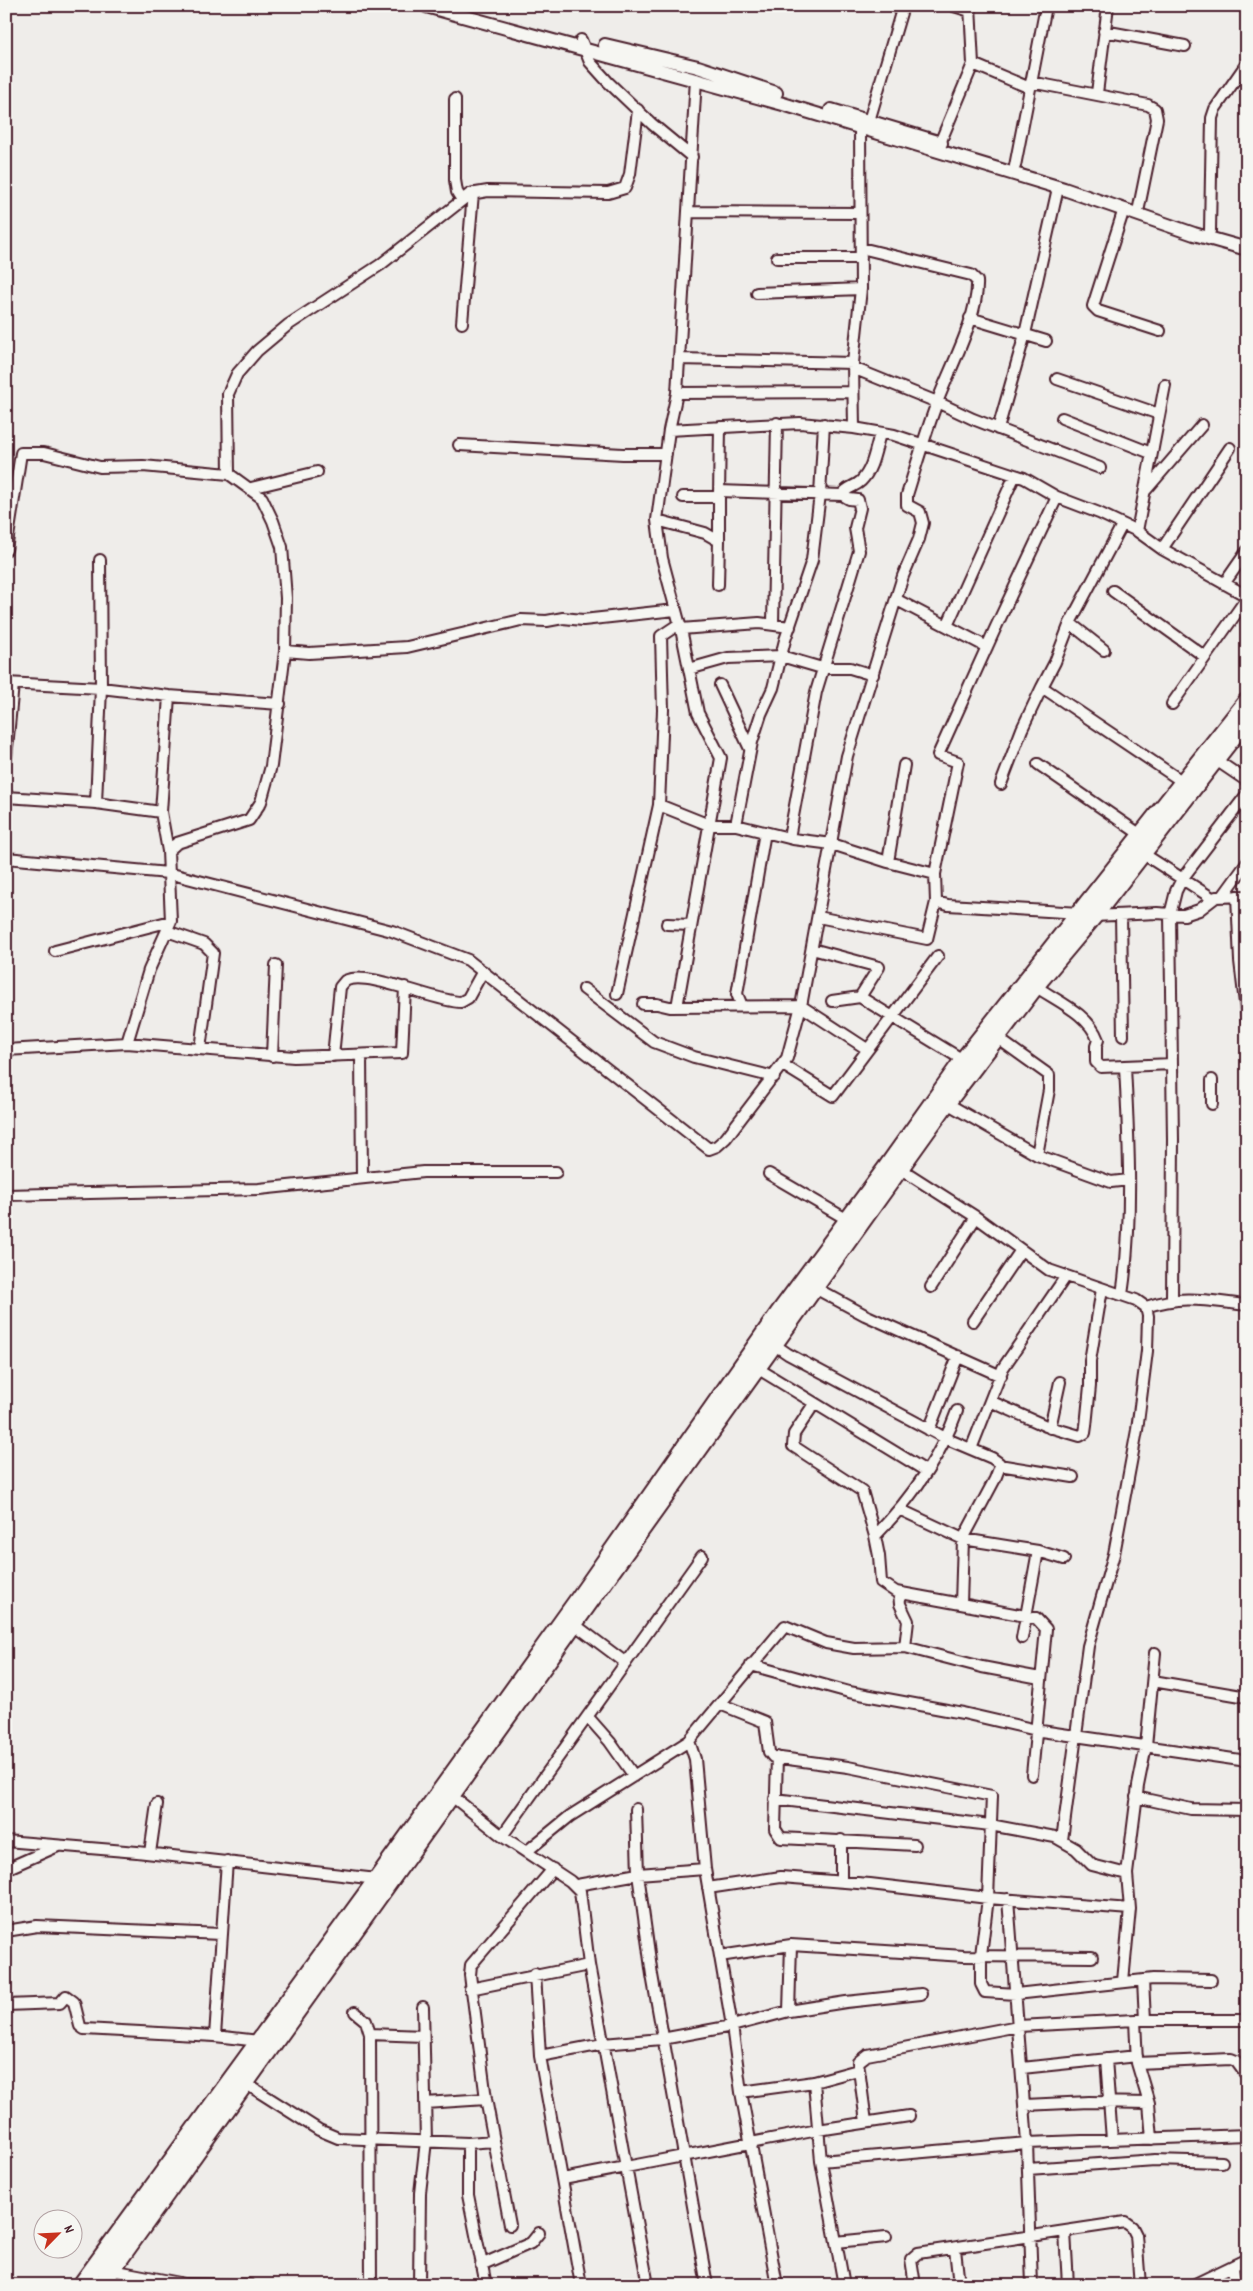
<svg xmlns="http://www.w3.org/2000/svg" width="1253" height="2291" font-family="Dekko,sans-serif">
<rect width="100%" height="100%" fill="#efedea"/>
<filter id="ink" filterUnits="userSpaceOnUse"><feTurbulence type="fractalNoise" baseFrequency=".02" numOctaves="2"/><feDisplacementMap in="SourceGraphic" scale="10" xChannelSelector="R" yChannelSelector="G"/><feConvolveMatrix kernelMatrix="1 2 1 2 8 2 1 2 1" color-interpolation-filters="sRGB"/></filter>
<g filter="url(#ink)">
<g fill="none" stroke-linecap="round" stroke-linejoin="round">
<g stroke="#4a1f2b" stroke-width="14">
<path id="minor" d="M954 6 970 11
M970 6 973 64 1030 88
M1104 31 1185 46
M581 40 590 62 608 82 652 124 692 157
M1031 82 1148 105 1155 109 1157 119 1139 207
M1097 93 1108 6
M455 99V180L457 192 462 200
M869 121 903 6
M940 143 973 64
M1015 166 1046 6
M1124 209 1093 306 1098 311 1160 331
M688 212 860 213
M1210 231 1212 118 1215 109 1247 63
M1247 242V208
M777 258H861
M757 293 861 289
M970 318 1046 341
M462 323 473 193
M679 359 853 363
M853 368 937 402 973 419 1100 468
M1057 379 1159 414
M677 393 853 392
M1062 418 1151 453
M854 428 853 363 861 289 860 128
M998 429 1025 334 1058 188
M669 430 677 393 696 79
M459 445 623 454H666
M229 474 228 394 237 374 257 351 288 325 380 265 470 194 488 191 608 193 625 188 630 174 638 110
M251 488 317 472
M1146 490 1202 425
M719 491 842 495
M719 496 720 427
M683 497H719V541
M1057 497 995 629 938 755 958 762 935 874 936 902 948 905 1080 913 1094 916 1157 913 1184 915 1199 910 1216 897 1247 896
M657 520 705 533 719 541 718 585
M1122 525 1070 623 1055 662 1042 687 1183 782
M1137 531 1165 385
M1162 549 1230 448
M6 550 21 453H44L100 467 143 466 229 474 262 498 273 521 282 547 286 598 285 651 271 766 261 802 249 820 177 843 168 851 171 921 149 970 127 1043
M1224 584 1247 551
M1113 591 1204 656
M897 600 987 647
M1070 623 1104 650
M773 624 777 423
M947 626 1015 475
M681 629 759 623 790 627
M285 651 309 653 407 647 521 620 547 621 563 618 583 620 675 610
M689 669 728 658 781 656 822 668H850L873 675
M6 683 101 688 169 696 280 704
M720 685 750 749
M1172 704 1247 598
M6 758 13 684
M1216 760 1247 781
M1038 764 1141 835
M1001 784 1022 729 1042 687
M6 797 96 803 161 812
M96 803 101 688 100 560
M659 805 709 825H736L793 839 832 844 888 862 935 874
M736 825 752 742 761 714 773 688 785 640 812 560 820 494 824 424
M789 838 816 692 859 551 855 528 860 508 858 500 849 499 842 495C846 487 855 487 861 481 873 469 875 450 880 434
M168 851 161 812 169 696
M1139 851 1212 898
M6 858 168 873 392 931 468 960 709 1149 717 1146 726 1138 787 1058 801 1006 847 756 903 576 919 539 923 523 920 512 907 505V495C917 463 926 431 938 400 950 368 979 315 977 281L971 275 861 248
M888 862 904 765
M1223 896 1247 863
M1237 896 1240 961 1247 1021
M1121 915 1123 1036
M818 917 927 939 936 902
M667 924 691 925
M167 931 204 944 213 953 200 1049
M812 949 879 967 860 997
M55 951 171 921
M1035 986C1057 1001 1089 1014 1098 1040L1096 1046V1062L1101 1067 1172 1064
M584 989 654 1042 694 1057 774 1077
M617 994 659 805 663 710 661 636 679 624
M832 1001 860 997 963 1060
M643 1004H657L670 1007 801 1006 867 1049
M742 1006 737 994 765 832
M677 1007 721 758 698 713 681 629 662 558 657 520 669 430 800 423 854 428 894 435 1024 478 1057 497 1099 513 1137 531 1162 549 1247 596
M996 1037 1049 1075V1090L1037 1155
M6 1050 127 1043 294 1057 402 1053 405 987
M361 1055 362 1178
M272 1056 276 965
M333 1056 340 987 345 981C367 969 435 1002 461 1002L468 998 483 971
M783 1065 833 1096 938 956
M1212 1080V1104
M943 1101 1037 1155 1111 1182 1129 1180
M901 1169 976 1217 1049 1270 1136 1300 1146 1307 1148 1316 1147 1351 1137 1430 1114 1554 1088 1646 1062 1840
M769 1174 848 1220
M6 1195 259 1189 423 1172H556
M931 1287 976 1217
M815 1288 865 1315 1001 1376
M1122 1295C1133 1220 1129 1143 1125 1067
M1172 1299 1173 1139 1170 915 1176 891 1182 879 1247 794
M1146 1307C1184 1294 1208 1301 1247 1305
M973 1321 1021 1250
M769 1341 788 1354 947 1439 992 1458 999 1463 1000 1466 995 1479 963 1539 961 1604 896 1592 881 1582 879 1556 875 1536 862 1491 793 1446 794 1434 814 1404
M757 1368 926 1471
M990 1401 1046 1426 1080 1436 1085 1433 1086 1426 1090 1386V1361L1102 1289
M1050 1428 1060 1382
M929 1430 958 1356
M971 1449 1003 1368 1066 1276
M999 1465 1073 1477
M901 1510 963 1539 1038 1551 1064 1559
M875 1536C910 1500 940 1458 957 1411
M899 1593 900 1604 908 1621 905 1647
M961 1604 1036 1618 1046 1629 1032 1775
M574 1624 626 1663
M1022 1638 1038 1551
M751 1665 849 1692 963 1713 1041 1731 1247 1761
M1153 1681 1247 1697
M720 1704 765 1722 769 1752 773 1757 848 1767 992 1796 988 1898 981 1955V1984L985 1992 1016 1994 1153 1979 1211 1980
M588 1717 610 1742 634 1776
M689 1741 695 1759 705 1869 732 2026 741 2092 777 2285
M777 1757 775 1829 781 1838 915 1845
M452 1796 502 1836 570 1881 580 1891 589 1965 626 2167 563 2179
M1136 1797 1191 1809 1247 1810
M775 1799 990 1825 1055 1837 1076 1849 1092 1865 1127 1874
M636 1809 638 1874 652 1975 707 2285
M502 1836 702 1556
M6 1841 137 1852 377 1879
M526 1852 570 1816 689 1741 785 1626 826 1643 854 1648 905 1647 982 1667 1040 1678
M150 1853 157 1804
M6 1869 58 1846
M841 1882V1840
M577 1885 638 1874 705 1869
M708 1888 781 1877 870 1884 988 1898 1130 1909
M6 1931 37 1926 221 1934
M720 1956 791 1945 964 1956 1092 1957
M535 1974 540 2056 581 2285
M1143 1980 1145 2020
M1123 1981 1130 1909 1127 1874 1138 1786 1146 1746 1155 1653
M470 1989 589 1965
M6 2005 60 2003 66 1996 74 2002 80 2026 84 2029 215 2036 259 2041
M789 2011 846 2002 921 1994
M355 2012 366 2021 370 2034 371 2285
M1135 2020 1137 2063 1149 2103 1152 2139
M370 2034 423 2036
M215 2036 227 1861
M540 2056 603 2044 662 2039 732 2026 789 2011 791 1945
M1106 2059 1112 2140
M1137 2063 1231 2059 1236 2061 1247 2076
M1022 2068 1137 2056
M814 2082 821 2161 844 2285
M245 2083 319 2130 338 2138 468 2143V2195L486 2285
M741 2092 814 2082 858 2070
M425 2103 486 2099
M1025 2105 1089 2102 1149 2103
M866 2122 858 2062 867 2055 1018 2026 1135 2020H1247
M468 2143 494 2141
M821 2161 1027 2143 1008 1899
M1028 2169 1155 2160 1222 2162
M510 2225 486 2099 470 1975 471 1965 553 1869
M1065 2232 1068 2285
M836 2242 886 2237
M955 2249 959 2285
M481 2265 531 2243 539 2233
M1233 2266 1235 2285
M112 2270 185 2284 250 2285
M419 2285 420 2193 426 2141 423 2007
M648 2285 626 2167 818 2130 909 2116
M915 2285 911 2259 918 2253 1125 2222 1132 2227 1136 2235 1140 2285
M1032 2285 1027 2143 1247 2135
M1193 2285 1247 2259"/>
</g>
<g stroke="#4a1f2b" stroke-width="16">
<path id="tertiary" d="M426 6 783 104 1064 189 1194 234 1247 249
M605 45 698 67 776 93
M831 110 941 143"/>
</g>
<g stroke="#4a1f2b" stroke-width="20">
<path id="trunk" d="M81 2285 377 1879 579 1598 778 1314 886 1168 963 1060 1247 701
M101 2285 946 1104 1042 978 1094 916 1247 719"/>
</g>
<use href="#minor" stroke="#f6f6f2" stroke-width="10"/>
<use href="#tertiary" stroke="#f6f6f2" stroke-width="12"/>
<use href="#trunk" stroke="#f6f6f2" stroke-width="16"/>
</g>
</g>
<rect width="1253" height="2291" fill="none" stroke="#f6f6f2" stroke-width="25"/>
<rect x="12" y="12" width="1228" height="2266" fill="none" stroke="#4a1f2b" stroke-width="2" filter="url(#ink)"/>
<g transform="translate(58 2234) rotate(66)"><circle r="24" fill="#f6f6f2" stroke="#b1a0a2"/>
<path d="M0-4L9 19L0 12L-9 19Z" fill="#c8321e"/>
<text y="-8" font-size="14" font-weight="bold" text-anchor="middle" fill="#4a1f2b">N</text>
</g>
</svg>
